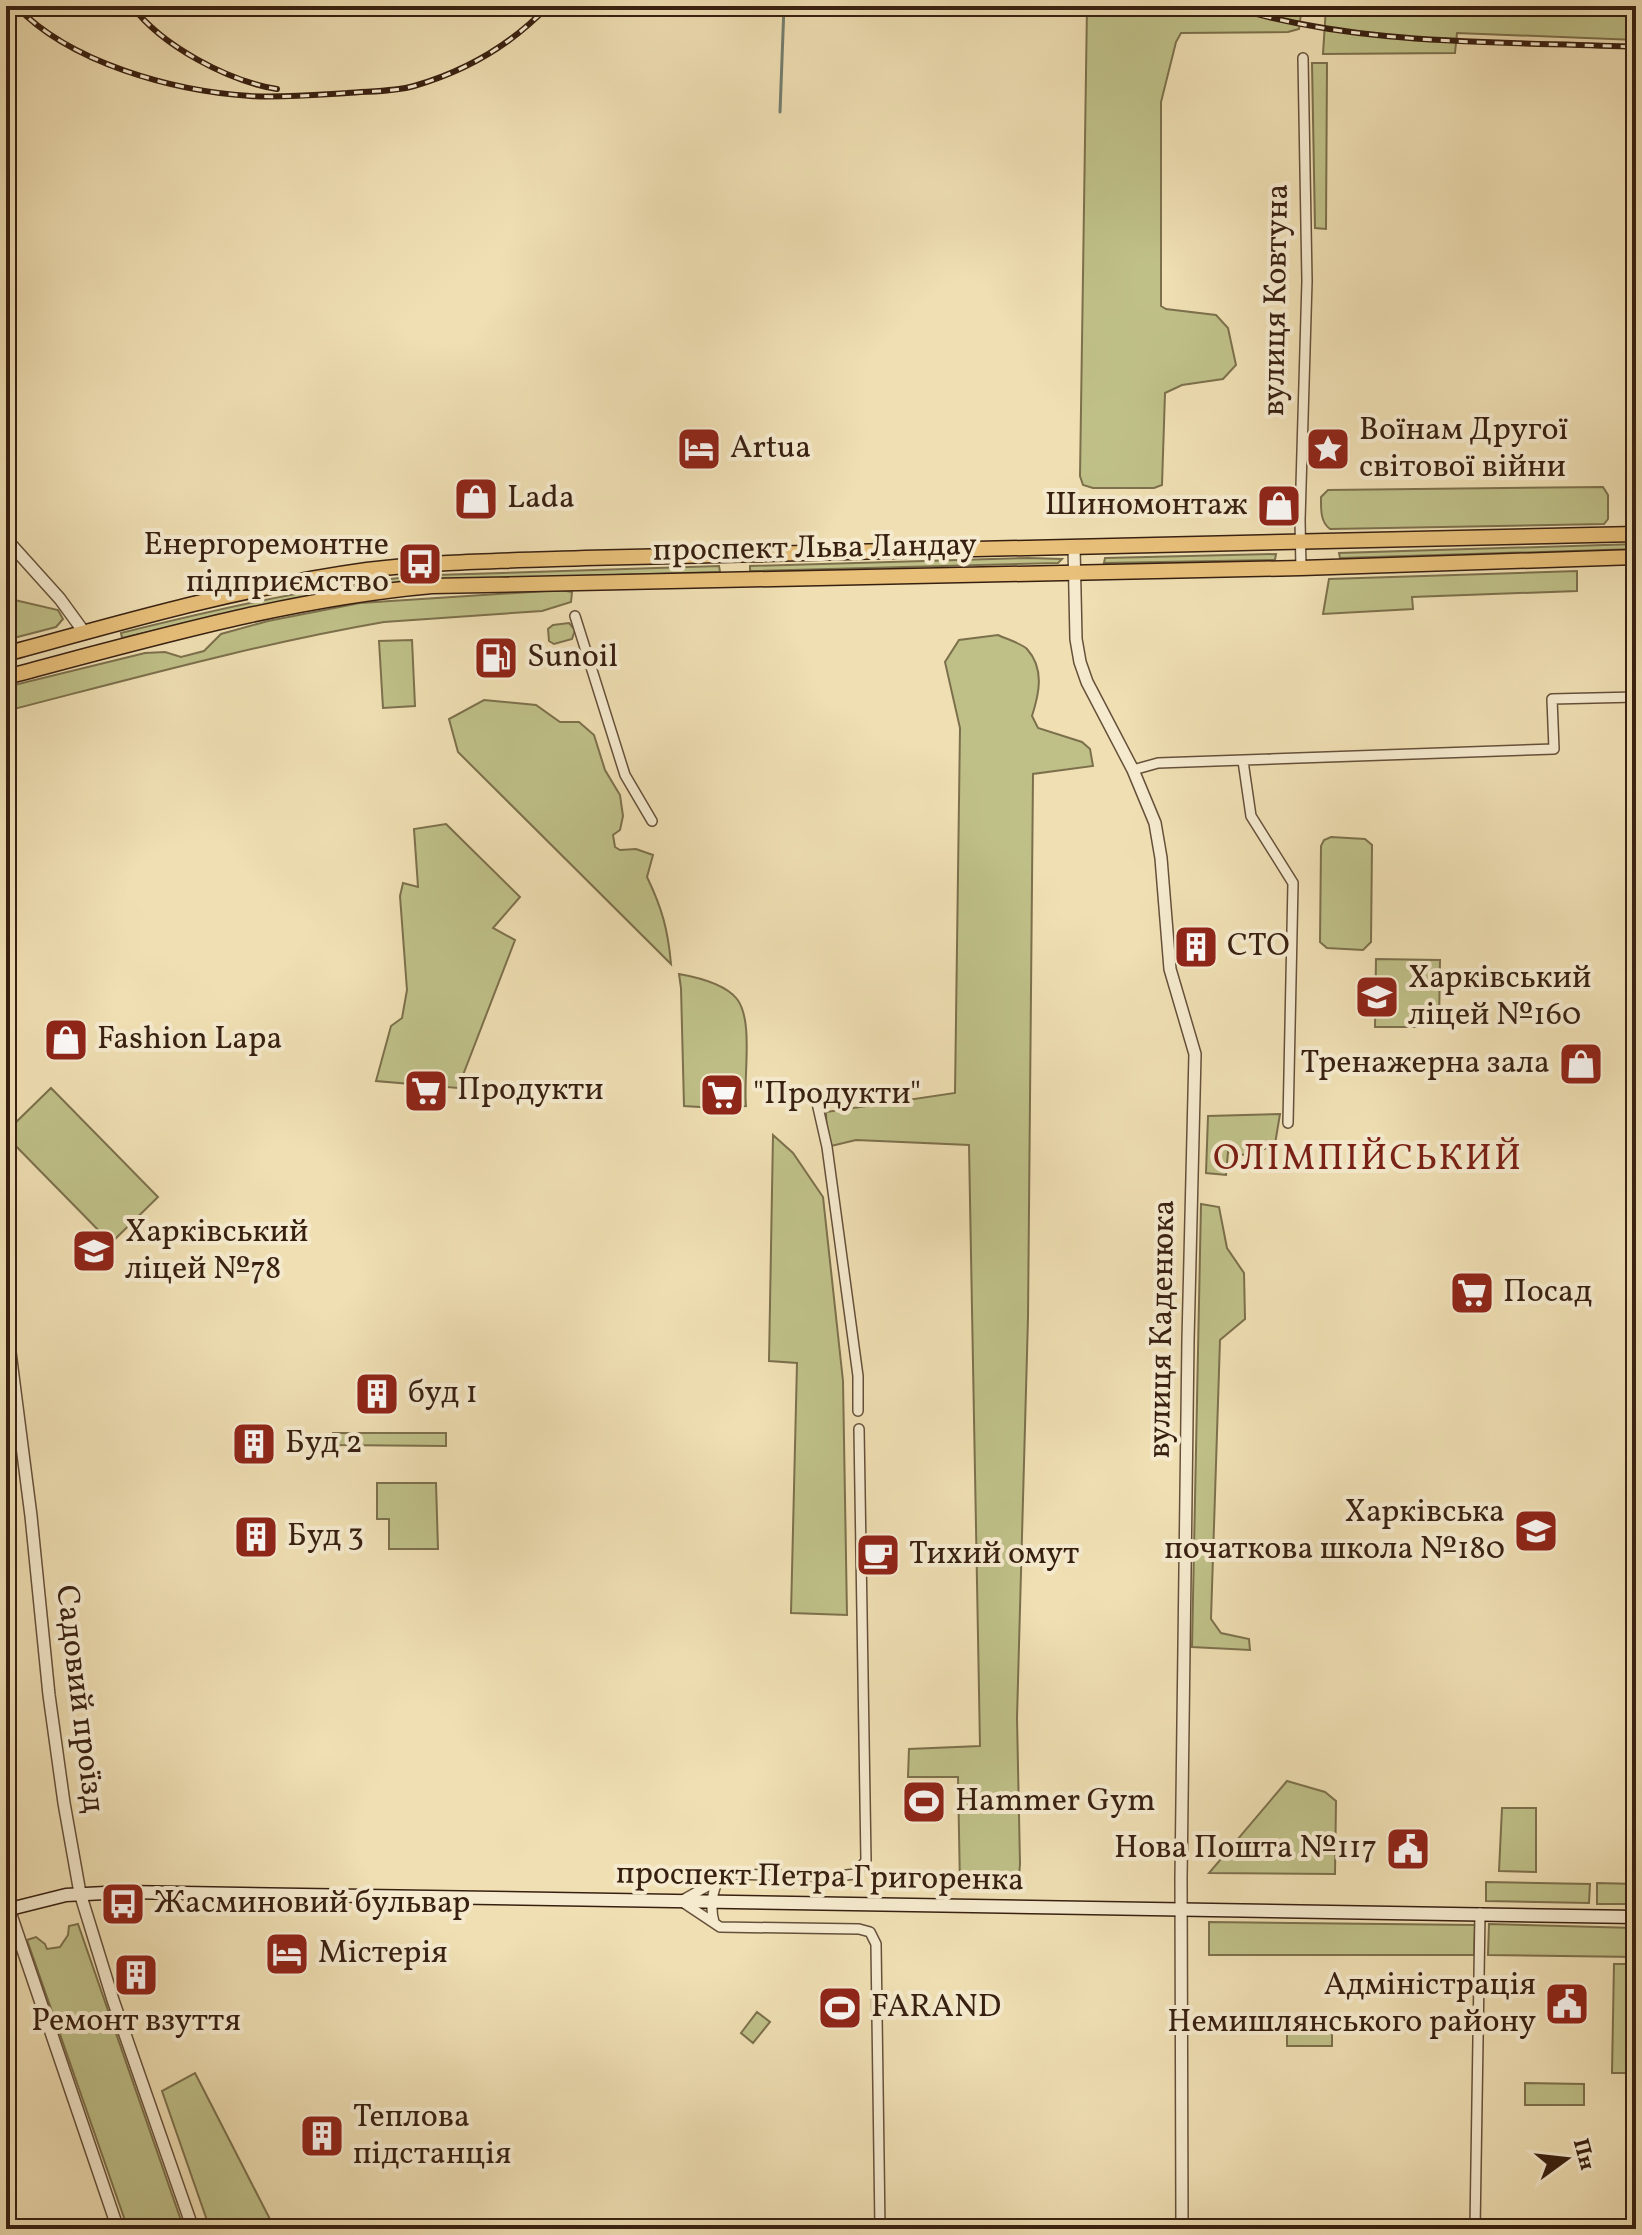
<svg xmlns="http://www.w3.org/2000/svg" width="1642" height="2235" font-family="Vollkorn,serif">
<rect width="100%" height="100%" fill="#efdfb3"/>
<filter id="stains"><feTurbulence type="fractalNoise" baseFrequency=".0025" numOctaves="4"/><feColorMatrix values="0 0 0 0 .2 0 0 0 0 .09 0 0 0 0 .02 0 0 0 .5 -.17"/></filter>
<radialGradient id="worn" r=".72"><stop offset=".6" stop-color="#630" stop-opacity="0"/><stop offset="1" stop-color="#630" stop-opacity=".3"/></radialGradient>
<path fill="#bfc088" stroke="#7c704c" stroke-width="2" d="M1087 6H1302L1299 29 1288 32 1181 33 1176 42 1161 102V306L1166 309 1216 315 1228 328 1236 365 1223 379 1182 385 1165 393 1162 485 1154 488H1093L1083 485 1080 476Z
M1527 6H1636V40L1457 33 1455 53 1323 54 1326 7 1524 13Z
M1312 63H1327L1326 229 1315 228Z
M1603 487 1608 495V519L1604 524 1330 529C1320 522 1321 508 1321 497L1328 490Z
M1636 544V549L1340 558 1339 553Z
M1276 554 1275 560 1104 563 1105 558Z
M1028 558 1062 559 1058 563 750 571V566Z
M719 566 720 572 436 580V575Z
M1577 571V591L1412 597 1413 609 1323 614 1329 579Z
M427 575 428 581 289 600 122 638 121 633C222 608 323 585 427 575Z
M561 590 572 592 571 602 542 611 384 622C257 644 131 679 6 711V687L145 653 165 652 181 657 204 651 221 634 268 621 360 603Z
M6 598 58 610 63 619 56 627 6 640Z
M569 623 575 630 572 639 554 644 549 641 548 629 553 625Z
M998 635C1006 639 1021 643 1027 649 1045 669 1039 694 1032 716L1038 728 1082 742 1090 749 1093 766 1033 774 1028 1317 1017 1718 1020 1864 1018 1888 960 1887 958 1777H908L909 1749 980 1746 969 1145 856 1140 827 1147 826 1112 955 1093 960 728 945 662 959 640Z
M412 640 415 706 383 708 379 641Z
M484 700 536 705 560 722H579L594 735 605 770 620 795 623 816 620 830 613 835 615 847 620 850 636 849 653 855 647 877C662 908 668 930 671 964L458 752 449 719Z
M446 824 520 897 493 928 515 940 458 1088 376 1081 391 1026 402 1018 407 990 400 896 403 883 418 887 414 829Z
M1331 837 1365 839 1372 845 1371 942 1363 950 1327 948 1320 942 1321 846 1324 840Z
M1376 959 1440 960 1439 1027H1375Z
M679 974C696 977 725 984 737 999 754 1021 743 1078 746 1106L716 1108 684 1106 681 988Z
M51 1088 158 1197 111 1243 6 1136V1132Z
M1280 1114 1275 1144 1250 1156 1228 1152 1226 1175 1206 1173 1208 1116Z
M773 1135 793 1153 823 1197 843 1381 847 1615 791 1613 797 1363 769 1361Z
M1201 1204 1219 1207 1227 1248 1244 1273 1245 1319 1220 1340 1211 1619 1221 1633 1249 1639 1250 1650 1192 1647Z
M333 1433H446V1446L333 1445Z
M377 1483H436L438 1549H389V1519H377Z
M1287 1781 1325 1792 1336 1801 1335 1874 1209 1873Z
M1502 1808H1536V1872L1499 1871Z
M1486 1882 1590 1884 1589 1903 1486 1901Z
M1597 1883 1636 1884V1904H1597Z
M1209 1922 1475 1925 1474 1955H1209Z
M78 1924 184 2229H128L27 1940 36 1937 45 1944 47 1949 60 1947 68 1935 69 1926Z
M1489 1924 1636 1928V1957L1488 1955Z
M1614 1964H1636V2073H1612Z
M757 2012 770 2022 753 2043 741 2033Z
M1287 2020 1332 2021V2046H1287Z
M195 2073 275 2229H210L162 2091Z
M1525 2083 1584 2084V2105H1525Z"/>
<g fill="none" stroke-linecap="round" stroke-linejoin="round">
<path stroke="#737e6f" stroke-width="3" d="M780 112 784 6"/>
<g stroke="#66503a" stroke-width="12">
<path id="minor" d="M1301 568 1300 520 1307 281 1303 58
M575 616 625 775 652 821
M1243 761 1251 816 1293 883 1288 1123
M1133 770 1158 763 1554 749 1552 699 1636 697
M817 1103 827 1147 858 1376V1411
M714 1922C710 1909 712 1890 719 1879
M720 1927 681 1901 720 1879 737 1874 829 1877 855 1874 866 1861 859 1429
M720 1927 859 1929 870 1932 876 1944 880 2229
M1475 2229 1480 1913"/>
</g>
<g stroke="#66503a" stroke-width="14">
<path id="tertiary" d="M6 539 60 599 84 632
M1074 547 1076 639 1080 662 1087 682 1133 770 1155 823 1161 858 1170 969 1195 1054 1188 1340 1181 1878 1182 2229
M6 1321 31 1516 49 1695 64 1803 80 1893 113 2000 193 2229
M9 1909 118 2229"/>
</g>
<g stroke="#382011" stroke-width="15">
<path id="secondary" d="M6 1910 66 1895 125 1892 1636 1917"/>
</g>
<g stroke="#382011" stroke-width="17">
<path id="primary" d="M6 654C125 621 244 587 367 570 439 561 512 561 585 558L1636 534
M6 677C147 640 286 599 432 586L1301 568 1636 557"/>
</g>
<use href="#minor" stroke="#f5eace" stroke-width="9"/>
<use href="#tertiary" stroke="#f5eace" stroke-width="11"/>
<use href="#secondary" stroke="#f5eace" stroke-width="12"/>
<use href="#primary" stroke="#e8c07a" stroke-width="14"/>
<g stroke="#382011" stroke-width="6">
<path id="rail" d="M16 6C70 63 173 91 250 96 283 98 315 95 347 93 369 91 393 92 414 86 466 71 511 45 548 6
M132 6C162 46 228 81 277 89
M1228 6C1360 47 1499 41 1636 47"/>
</g>
<use href="#rail" stroke="#f5eace" stroke-width="3" stroke-dasharray="9" stroke-linecap="butt"/>
</g>
<defs>
<g id="hotel-square" transform="scale(2.3)"><rect x="-9" y="-9" width="18" height="18" rx="4" fill="#8f2418" stroke="#f5eace"/><path d="M-6-4.5h1.5V1H6V5H4.5V3h-9V5H-6ZM-4 0a1.8 1.8 0 1 1 3.6 0ZM.5 0V-2.5h3Q6-2.5 6 0Z" fill="#fff"/></g>
<g id="sight-square" transform="scale(2.3)"><rect x="-9" y="-9" width="18" height="18" rx="4" fill="#8f2418" stroke="#f5eace"/><path d="M0-6L1.8-2.2L6-1.7L2.9 1.2L3.7 5.4L0 3.3L-3.7 5.4L-2.9 1.2L-6-1.7L-1.8-2.2Z" fill="#fff"/></g>
<g id="shop-square" transform="scale(2.3)"><rect x="-9" y="-9" width="18" height="18" rx="4" fill="#8f2418" stroke="#f5eace"/><path d="M-5-2.5h2.3a2.7 3.5 0 0 1 5.4 0H5L5.5 6h-11ZM-1.5-2.5h3a1.5 2.3 0 0 0-3 0Z" fill="#fff"/></g>
<g id="bus-square" transform="scale(2.3)"><rect x="-9" y="-9" width="18" height="18" rx="4" fill="#8f2418" stroke="#f5eace"/><path d="M-5-6H5V4H4V6H2V4H-2V6H-4V4H-5ZM-3.5-4V0h7V-4ZM-3.5 1.2v1.5H-2V1.2ZM2 1.2v1.5H3.5V1.2Z" fill="#fff"/></g>
<g id="fuel-square" transform="scale(2.3)"><rect x="-9" y="-9" width="18" height="18" rx="4" fill="#8f2418" stroke="#f5eace"/><path d="M-5.5-6h7V0h2V4h1.3V-2.5L3-4.5l.8-.8L6-3V5H2.5V1h-1V6h-7ZM-4.2-4.7v3.2H.2V-4.7Z" fill="#fff"/></g>
<g id="building-square" transform="scale(2.3)"><rect x="-9" y="-9" width="18" height="18" rx="4" fill="#8f2418" stroke="#f5eace"/><path d="M-4-6H4V6H1V3H-1V6H-4ZM-2.5-4.3h1.7v1.8h-1.7ZM.8-4.3h1.7v1.8H.8ZM-2.5-1h1.7V.8h-1.7ZM.8-1h1.7V.8H.8Z" fill="#fff"/></g>
<g id="school-square" transform="scale(2.3)"><rect x="-9" y="-9" width="18" height="18" rx="4" fill="#8f2418" stroke="#f5eace"/><path d="M0-5L7-2L0 1L-7-2ZM-4 1L0 2.5L4 1V4Q0 6-4 4Z" fill="#fff"/></g>
<g id="supermarket-square" transform="scale(2.3)"><rect x="-9" y="-9" width="18" height="18" rx="4" fill="#8f2418" stroke="#f5eace"/><path d="M-6-5.5h2.5l.6 2H6L4.5 2H-2.5L-4.4-4H-6ZM-1.5 3.2a1.3 1.3 0 1 0 .1 0ZM3 3.2a1.3 1.3 0 1 0 .1 0Z" fill="#fff"/></g>
<g id="cafe-square" transform="scale(2.3)"><rect x="-9" y="-9" width="18" height="18" rx="4" fill="#8f2418" stroke="#f5eace"/><path d="M-5.5-4.5H6V0H3Q3 3.5 0 3.5H-2.5Q-5.5 3.5-5.5 0ZM3-3.2v2h1.7v-2ZM-6 4.5H4V6H-6Z" fill="#fff"/></g>
<g id="stadium-square" transform="scale(2.3)"><rect x="-9" y="-9" width="18" height="18" rx="4" fill="#8f2418" stroke="#f5eace"/><path d="M0-5a6.5 5 0 1 0 0 10a6.5 5 0 1 0 0-10ZM-3.5-1.8h7v3.6h-7Z" fill="#fff"/></g>
<g id="civic-square" transform="scale(2.3)"><rect x="-9" y="-9" width="18" height="18" rx="4" fill="#8f2418" stroke="#f5eace"/><path d="M-.6-6.5H3V-4.5H.6V-3L4-1V1h2V6H-6V1h2V-1L-.6-3ZM-1.2 2.5V6h2.4V2.5Z" fill="#fff"/></g>
</defs>
<g fill-rule="evenodd">
<use href="#hotel-square" x="699" y="449"/>
<use href="#sight-square" x="1328" y="449"/>
<use href="#shop-square" x="476" y="499"/>
<use href="#shop-square" x="1279" y="506"/>
<use href="#bus-square" x="420" y="564"/>
<use href="#fuel-square" x="496" y="658"/>
<use href="#building-square" x="1196" y="947"/>
<use href="#school-square" x="1377" y="997"/>
<use href="#shop-square" x="66" y="1040"/>
<use href="#shop-square" x="1581" y="1064"/>
<use href="#supermarket-square" x="426" y="1091"/>
<use href="#supermarket-square" x="722" y="1095"/>
<use href="#school-square" x="94" y="1251"/>
<use href="#supermarket-square" x="1472" y="1293"/>
<use href="#building-square" x="377" y="1394"/>
<use href="#building-square" x="254" y="1444"/>
<use href="#school-square" x="1536" y="1531"/>
<use href="#building-square" x="256" y="1537"/>
<use href="#cafe-square" x="878" y="1555"/>
<use href="#stadium-square" x="924" y="1802"/>
<use href="#civic-square" x="1408" y="1849"/>
<use href="#bus-square" x="123" y="1904"/>
<use href="#hotel-square" x="287" y="1954"/>
<use href="#building-square" x="136" y="1975"/>
<use href="#civic-square" x="1567" y="2004"/>
<use href="#stadium-square" x="840" y="2008"/>
<use href="#building-square" x="322" y="2136"/>
</g>
<g text-anchor="middle" dominant-baseline="central" stroke-width="8" stroke-linejoin="round" paint-order="stroke">
<g font-size="32" fill="#382011" stroke="#f5eace">
<text transform="translate(1277 300) rotate(-89)">вулиця Ковтуна</text>
<text transform="translate(815 549) rotate(-1)">проспект Льва Ландау</text>
<text transform="translate(1163 1329) rotate(-89)">вулиця Каденюка</text>
<text transform="translate(79 1699) rotate(83)">Садовий проїзд</text>
<text transform="translate(820 1878) rotate(1)">проспект Петра Григоренка</text>
</g>
<g font-size="32" fill="#382011" stroke="#f5eace" text-anchor="start">
<text x="1359" y="431">Воїнам Другої<tspan x="1359" dy="37">світової війни</tspan></text>
<text x="730" y="449">Artua</text>
<text x="507" y="499">Lada</text>
<text x="1248" y="506" text-anchor="end">Шиномонтаж</text>
<text x="389" y="546" text-anchor="end">Енергоремонтне<tspan x="389" dy="37">підприємство</tspan></text>
<text x="527" y="658">Sunoil</text>
<text x="1227" y="947">СТО</text>
<text x="1408" y="979">Харківський<tspan x="1408" dy="37">ліцей №160</tspan></text>
<text x="97" y="1040">Fashion Lapa</text>
<text x="1550" y="1064" text-anchor="end">Тренажерна зала</text>
<text x="457" y="1091">Продукти</text>
<text x="753" y="1095">"Продукти"</text>
<text x="125" y="1233">Харківський<tspan x="125" dy="37">ліцей №78</tspan></text>
<text x="1503" y="1293">Посад</text>
<text x="408" y="1394">буд 1</text>
<text x="285" y="1444">Буд 2</text>
<text x="1505" y="1513" text-anchor="end">Харківська<tspan x="1505" dy="37">початкова школа №180</tspan></text>
<text x="287" y="1537">Буд 3</text>
<text x="909" y="1555">Тихий омут</text>
<text x="955" y="1802">Hammer Gym</text>
<text x="1377" y="1849" text-anchor="end">Нова Пошта №117</text>
<text x="154" y="1904">Жасминовий бульвар</text>
<text x="318" y="1954">Містерія</text>
<text x="1536" y="1986" text-anchor="end">Адміністрація<tspan x="1536" dy="37">Немишлянського району</tspan></text>
<text x="871" y="2008">FARAND</text>
<text x="136" y="2022" text-anchor="middle">Ремонт взуття</text>
<text x="353" y="2118">Теплова<tspan x="353" dy="37">підстанція</tspan></text>
</g>
<g font-size="36" letter-spacing="2" fill="#7a1f14" stroke="#f5eace">
<text x="1368" y="1160">ОЛІМПІЙСЬКИЙ</text>
</g>
</g>
<rect width="1642" height="2235" fill="none" stroke="#efdfb3" stroke-width="32"/>
<rect x="8" y="8" width="1626" height="2219" fill="none" stroke="#382011" stroke-width="4"/>
<rect x="16" y="16" width="1610" height="2203" fill="none" stroke="#382011" stroke-width="2"/>
<g transform="translate(1566 2159) rotate(75)" stroke="#f5eace" stroke-width="6" paint-order="stroke">
<path d="M0-6L14 30L0 20L-14 30Z" fill="#382011"/>
<text y="-12" font-size="22" font-weight="bold" text-anchor="middle" fill="#382011">Пн</text>
</g>
<rect width="100%" height="100%" filter="url(#stains)"/>
<rect width="100%" height="100%" fill="url(#worn)"/>
</svg>
